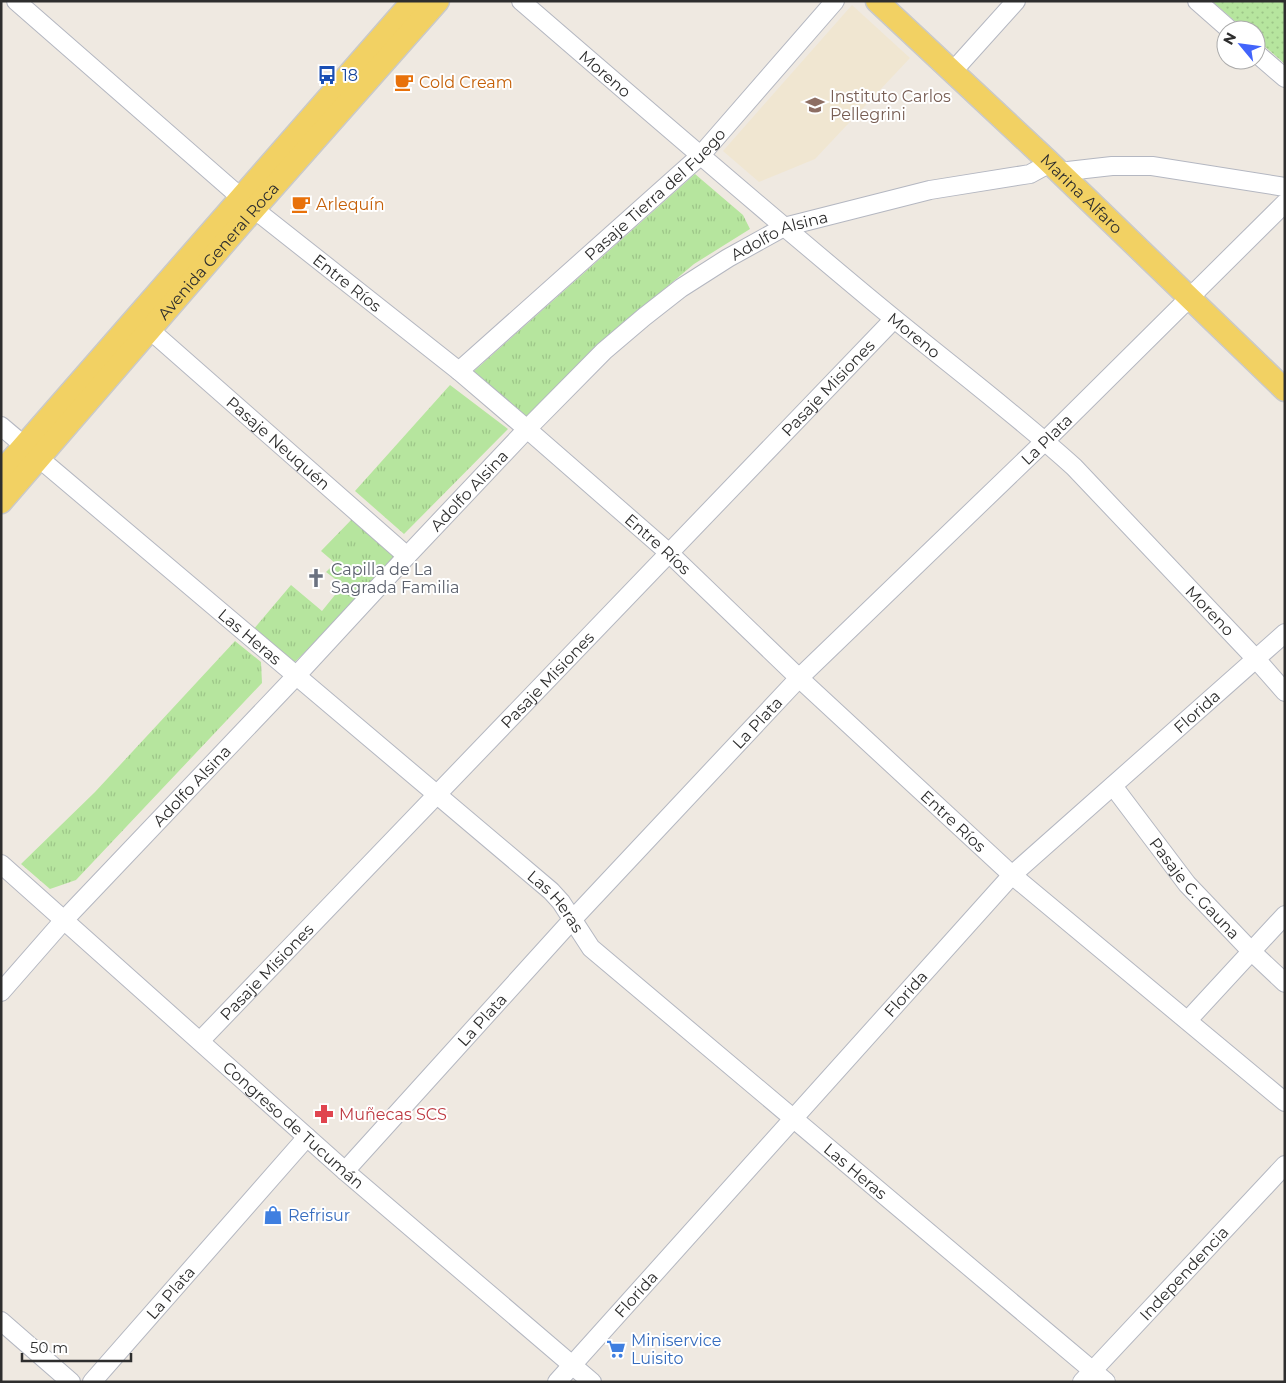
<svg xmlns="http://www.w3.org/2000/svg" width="1286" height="1383" font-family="Montserrat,sans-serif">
<defs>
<pattern id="grass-dots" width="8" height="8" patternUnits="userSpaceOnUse" patternTransform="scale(1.25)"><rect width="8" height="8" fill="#b6e59e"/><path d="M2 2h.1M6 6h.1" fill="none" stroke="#9dc588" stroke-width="1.8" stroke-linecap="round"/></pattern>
<pattern id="park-tufts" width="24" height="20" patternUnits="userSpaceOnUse" patternTransform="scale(1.25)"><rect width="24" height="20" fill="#b6e59e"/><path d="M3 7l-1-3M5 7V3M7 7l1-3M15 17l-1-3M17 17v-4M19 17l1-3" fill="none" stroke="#9dc588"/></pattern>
</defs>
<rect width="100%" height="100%" fill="#efe9e1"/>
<path fill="#f0e6d1" d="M852 5 910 58 815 159 759 182 723 151Z"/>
<path fill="url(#grass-dots)" d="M1212 1H1285V64L1256 39V30H1245Z"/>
<path fill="url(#park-tufts)" d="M695 174 743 215 750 229 694 264 612 333 525 418 472 373Z
M450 385 508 429 404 534 355 491Z
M354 517 399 556 293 664 253 630 291 585 322 611 343 585 326 572 335 563 321 551Z
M235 641 261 662 262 683 76 880 50 889 21 864 95 792Z"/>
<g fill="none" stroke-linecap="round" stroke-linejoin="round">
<g stroke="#b4b7c1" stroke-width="20">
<g id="minor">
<path id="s1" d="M16 1 254 209 459 371 527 429 668 552 799 678 1012 875 1285 1102"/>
<path id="s2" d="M521 1C639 103 756 204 875 303 941 358 1010 409 1074 467L1256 659 1285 692"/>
<path d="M1197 1 1230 30"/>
<path d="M1256 53 1285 78"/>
<path d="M953 71 1016 1"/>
<path d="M1059 172 1112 166H1152L1285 187"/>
<path id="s3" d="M150 330 407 556"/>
<path id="s4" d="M459 371 700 156 835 1"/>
<path id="s5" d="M1 426 551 891 561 902 591 948 1106 1382"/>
<path id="s6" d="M1113 786 1187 884 1251 951 1285 983"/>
<path id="s7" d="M1 864 345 1171 592 1382"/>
<path id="s8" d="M1 992 64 920 296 676 407 556 527 429 604 351 644 317 681 288 728 258 784 227 930 190 1030 174 1041 168 1047 160"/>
<path d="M1188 1020 1285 915"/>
<path id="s9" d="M200 1041 894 319"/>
<path id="s10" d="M345 1171 572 920 799 678 1045 441 1285 203"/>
<path d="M1 1321 71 1382"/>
<path id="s11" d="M92 1382 307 1137"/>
<path id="s12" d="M557 1382 1012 875 1285 633"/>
<path id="s13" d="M1082 1382 1285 1165"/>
</g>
</g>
<g stroke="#c9c9c9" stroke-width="25">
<g id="major">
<path id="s14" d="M877 1 1047 160 1285 390"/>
<path d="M1 472 413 1"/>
<path id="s15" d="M1 502 254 209 438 1"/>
</g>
</g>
<use href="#minor" stroke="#fff" stroke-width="18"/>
<use href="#major" stroke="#f2d163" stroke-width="22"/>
</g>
<defs>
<g id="bus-bare" transform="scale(1.5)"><path d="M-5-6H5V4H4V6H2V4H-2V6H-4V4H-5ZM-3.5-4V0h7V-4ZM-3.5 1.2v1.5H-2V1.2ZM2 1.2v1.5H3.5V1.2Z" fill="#1a4fb4" stroke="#fff" stroke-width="2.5" paint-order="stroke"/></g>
<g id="cafe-bare" transform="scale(1.5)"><path d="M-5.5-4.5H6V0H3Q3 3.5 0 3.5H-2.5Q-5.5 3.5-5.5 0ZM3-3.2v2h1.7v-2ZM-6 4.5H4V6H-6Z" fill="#e8710a" stroke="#fff" stroke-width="2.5" paint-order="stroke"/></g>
<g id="school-bare" transform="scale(1.5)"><path d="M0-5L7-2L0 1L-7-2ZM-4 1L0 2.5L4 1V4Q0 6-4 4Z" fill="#8d6e63" stroke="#fff" stroke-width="2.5" paint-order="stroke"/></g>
<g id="church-bare" transform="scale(1.5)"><path d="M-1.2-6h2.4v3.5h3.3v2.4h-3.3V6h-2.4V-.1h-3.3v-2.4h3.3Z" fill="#6b7280" stroke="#fff" stroke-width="2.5" paint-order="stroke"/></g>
<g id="pharmacy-bare" transform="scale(1.5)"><path d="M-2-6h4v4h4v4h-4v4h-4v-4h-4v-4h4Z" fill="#e0444e" stroke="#fff" stroke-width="2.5" paint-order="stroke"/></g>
<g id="shop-bare" transform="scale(1.5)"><path d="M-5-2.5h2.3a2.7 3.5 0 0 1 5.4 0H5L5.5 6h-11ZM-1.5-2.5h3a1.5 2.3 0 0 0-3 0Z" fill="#3f7fe0" stroke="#fff" stroke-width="2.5" paint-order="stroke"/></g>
<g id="supermarket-bare" transform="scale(1.5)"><path d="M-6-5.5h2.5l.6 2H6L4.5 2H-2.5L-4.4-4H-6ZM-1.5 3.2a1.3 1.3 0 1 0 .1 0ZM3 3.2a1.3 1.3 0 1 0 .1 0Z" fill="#3f7fe0" stroke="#fff" stroke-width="2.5" paint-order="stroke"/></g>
</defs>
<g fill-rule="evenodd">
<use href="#bus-bare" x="327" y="75"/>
<use href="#cafe-bare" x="404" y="82"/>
<use href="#school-bare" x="815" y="105"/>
<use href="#cafe-bare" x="301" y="204"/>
<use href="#church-bare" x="316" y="578"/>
<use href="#pharmacy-bare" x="324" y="1114"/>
<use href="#shop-bare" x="273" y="1215"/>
<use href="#supermarket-bare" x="616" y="1349"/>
</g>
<g text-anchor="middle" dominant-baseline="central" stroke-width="4" stroke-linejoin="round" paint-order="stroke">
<g font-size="16" fill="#2e2e2e" stroke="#fff">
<text stroke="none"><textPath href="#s2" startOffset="111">Moreno</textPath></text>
<text stroke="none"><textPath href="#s4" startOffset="264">Pasaje Tierra del Fuego</textPath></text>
<text stroke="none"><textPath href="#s14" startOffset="281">Marina Alfaro</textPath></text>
<text stroke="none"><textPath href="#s8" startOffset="1092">Adolfo Alsina</textPath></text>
<text stroke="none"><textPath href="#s15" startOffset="332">Avenida General Roca</textPath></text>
<text stroke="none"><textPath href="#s1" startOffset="435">Entre Ríos</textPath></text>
<text stroke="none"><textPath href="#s2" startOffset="516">Moreno</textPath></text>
<text stroke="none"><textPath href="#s9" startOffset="906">Pasaje Misiones</textPath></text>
<text stroke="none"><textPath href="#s10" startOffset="1014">La Plata</textPath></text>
<text stroke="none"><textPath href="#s3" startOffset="171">Pasaje Neuquén</textPath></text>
<text stroke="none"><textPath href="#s8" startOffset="686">Adolfo Alsina</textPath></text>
<text stroke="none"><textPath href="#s1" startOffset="841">Entre Ríos</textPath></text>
<text stroke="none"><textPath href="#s2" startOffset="921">Moreno</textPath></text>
<text stroke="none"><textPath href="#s5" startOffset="326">Las Heras</textPath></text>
<text stroke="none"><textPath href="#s9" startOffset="501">Pasaje Misiones</textPath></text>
<text stroke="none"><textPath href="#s12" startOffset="928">Florida</textPath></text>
<text stroke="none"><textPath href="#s10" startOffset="609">La Plata</textPath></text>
<text stroke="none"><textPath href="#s8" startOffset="281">Adolfo Alsina</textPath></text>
<text stroke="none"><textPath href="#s1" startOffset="1246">Entre Ríos</textPath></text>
<text stroke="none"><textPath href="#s6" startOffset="131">Pasaje C. Gauna</textPath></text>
<text stroke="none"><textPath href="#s5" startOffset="731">Las Heras</textPath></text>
<text stroke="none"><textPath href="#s9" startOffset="96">Pasaje Misiones</textPath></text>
<text stroke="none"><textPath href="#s12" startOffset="522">Florida</textPath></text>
<text stroke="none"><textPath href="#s10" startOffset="204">La Plata</textPath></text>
<text stroke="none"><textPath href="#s7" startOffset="392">Congreso de Tucumán</textPath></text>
<text stroke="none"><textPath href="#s5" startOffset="1136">Las Heras</textPath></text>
<text stroke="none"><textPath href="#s13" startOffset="149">Independencia</textPath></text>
<text stroke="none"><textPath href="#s11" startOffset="119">La Plata</textPath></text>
<text stroke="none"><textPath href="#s12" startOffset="118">Florida</textPath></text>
</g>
<g font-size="16" fill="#164399" stroke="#fff" text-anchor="start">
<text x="342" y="75">18</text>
</g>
<g font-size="16" fill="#c56008" stroke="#fff" text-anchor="start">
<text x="419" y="82">Cold Cream</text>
<text x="316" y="204">Arlequín</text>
</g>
<g font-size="16" fill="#785e54" stroke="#fff" text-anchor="start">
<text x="830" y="96">Instituto Carlos<tspan x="830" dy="18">Pellegrini</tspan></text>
</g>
<g font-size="16" fill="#5b616d" stroke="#fff" text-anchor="start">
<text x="331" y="569">Capilla de La<tspan x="331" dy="18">Sagrada Familia</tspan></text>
</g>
<g font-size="16" fill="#be3a42" stroke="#fff" text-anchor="start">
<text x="339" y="1114">Muñecas SCS</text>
</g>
<g font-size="16" fill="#366cbe" stroke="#fff" text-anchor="start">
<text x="288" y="1215">Refrisur</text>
<text x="631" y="1340">Miniservice<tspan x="631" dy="18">Luisito</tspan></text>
</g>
</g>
<rect width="1286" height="1383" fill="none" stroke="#2e2e2e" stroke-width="5"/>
<g transform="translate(1241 45) rotate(299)"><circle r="24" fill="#ffffff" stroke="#ababab"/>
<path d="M0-4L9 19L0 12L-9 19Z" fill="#4264fb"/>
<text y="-8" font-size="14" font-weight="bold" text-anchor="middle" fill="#2e2e2e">N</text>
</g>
<path d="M22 1353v8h109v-8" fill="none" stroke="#2e2e2e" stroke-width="2.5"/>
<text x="30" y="1353" font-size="15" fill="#2e2e2e" stroke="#ffffff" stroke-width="4" paint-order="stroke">50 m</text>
</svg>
